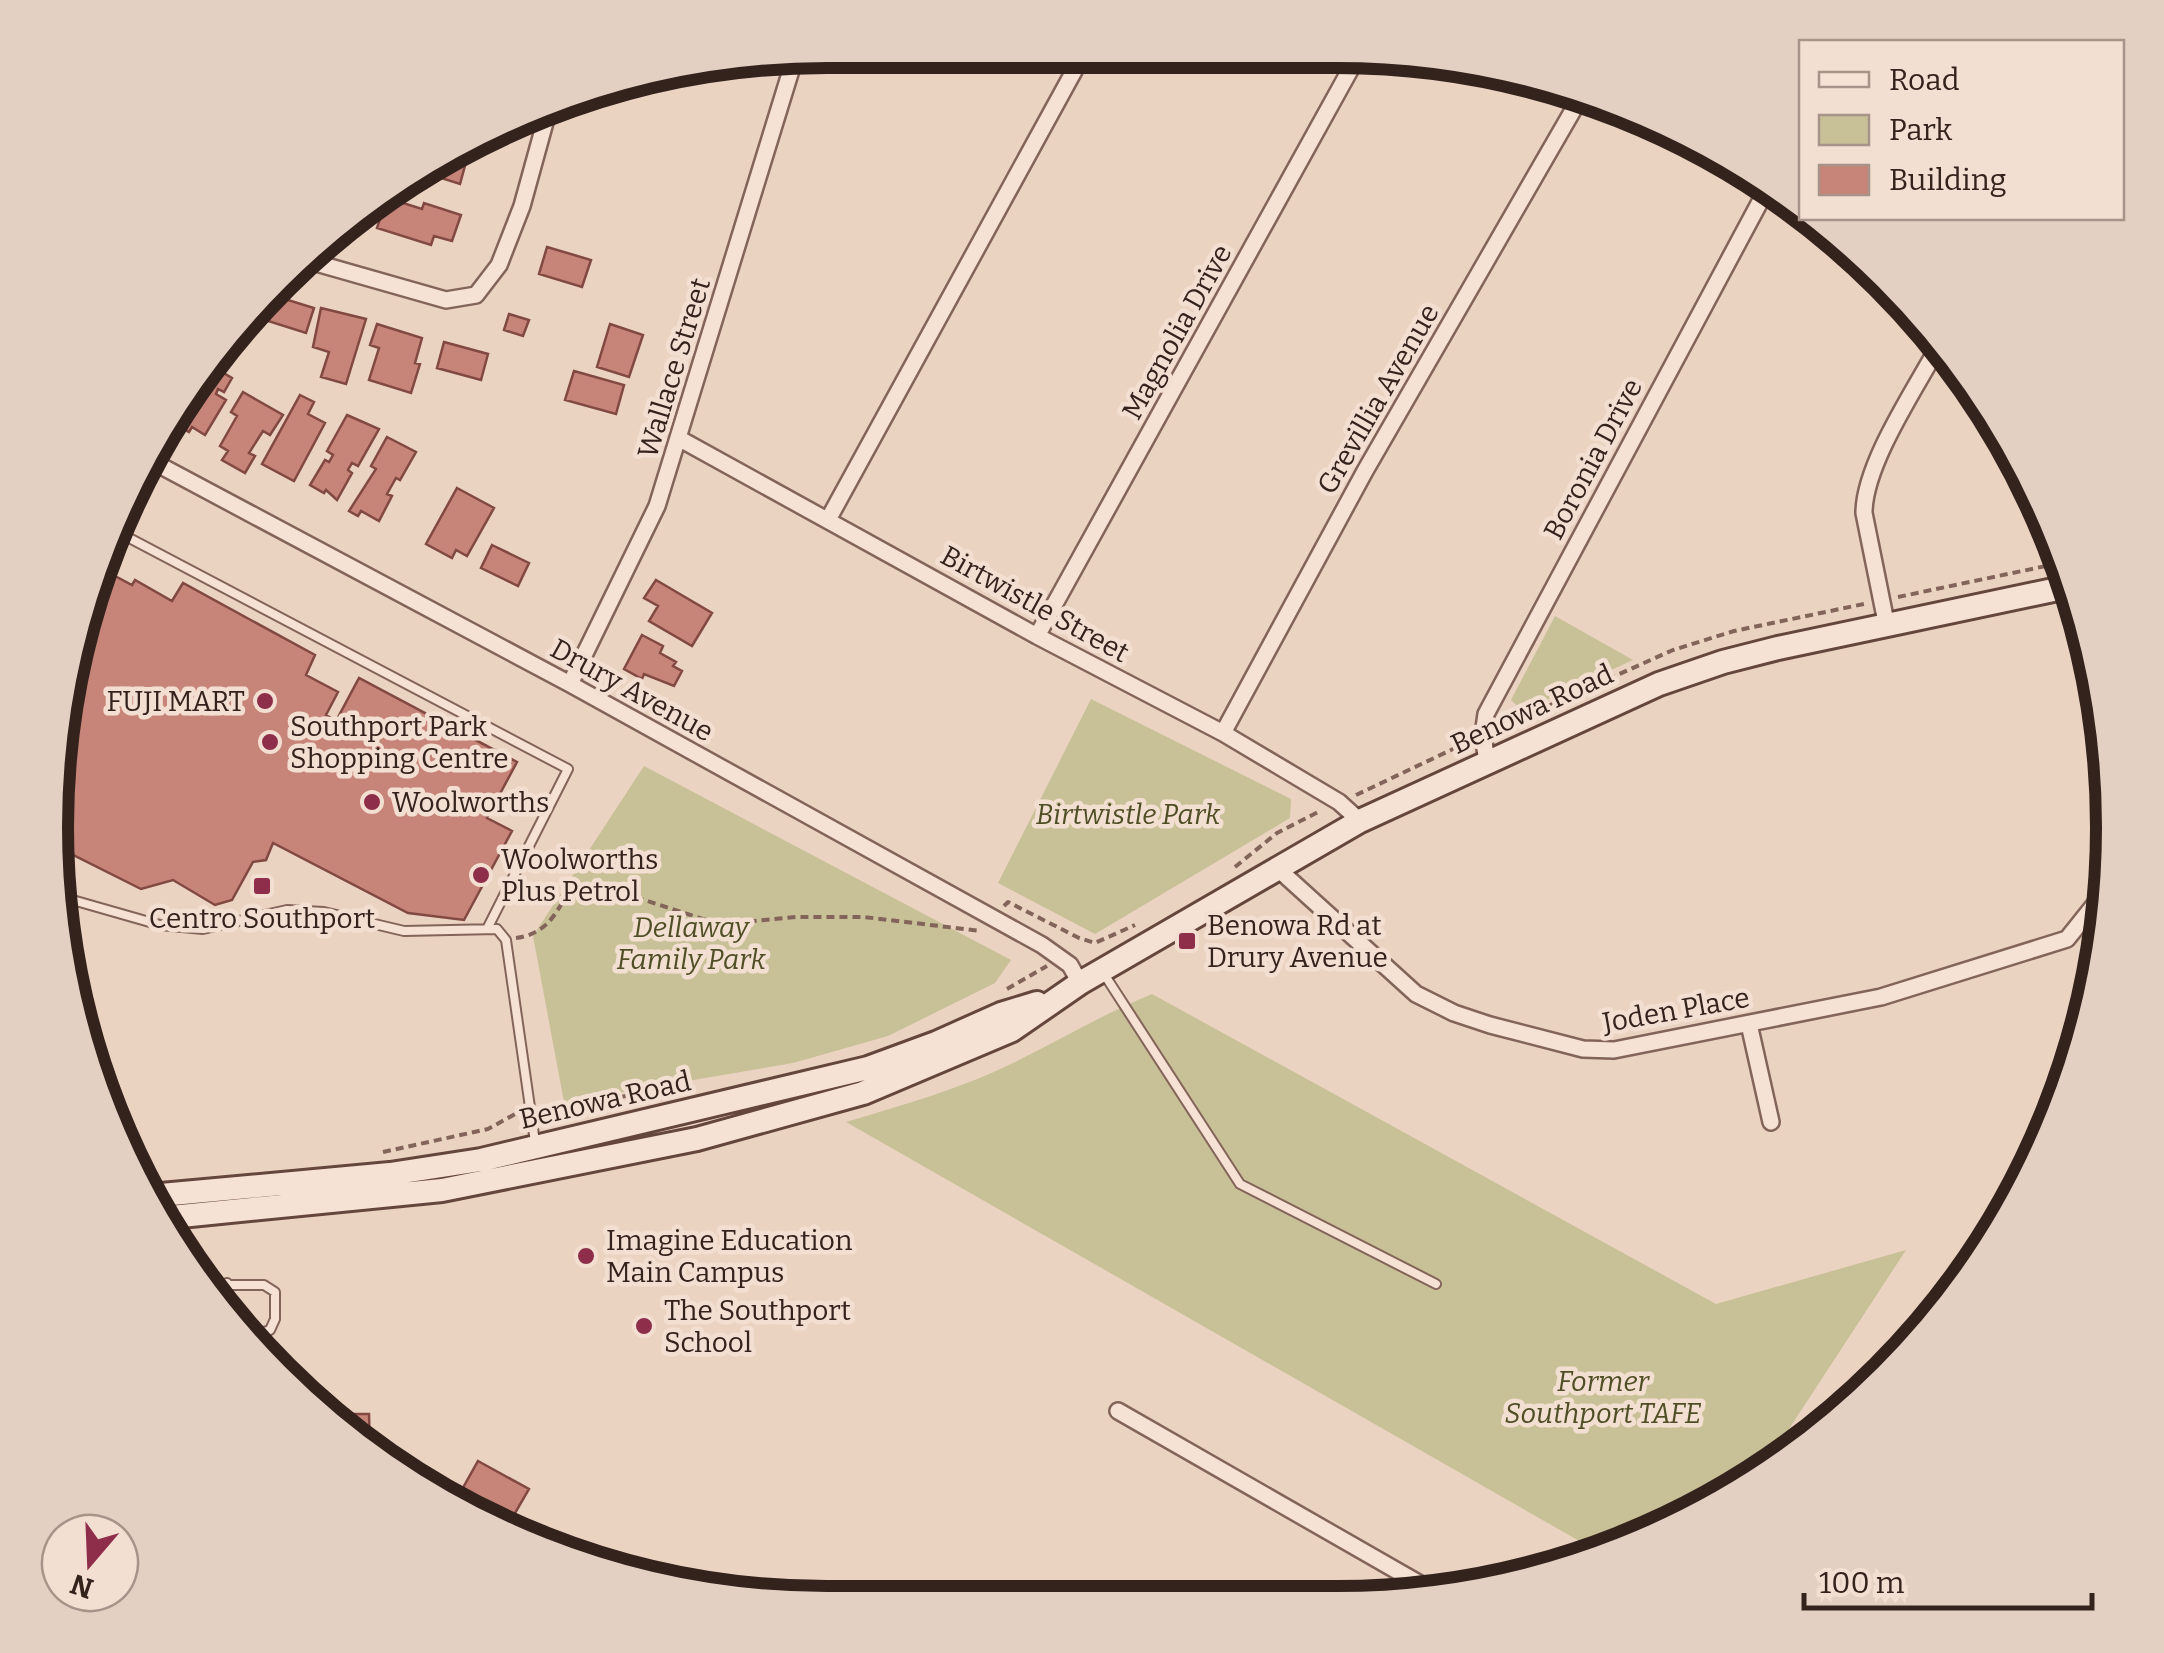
<svg xmlns="http://www.w3.org/2000/svg" width="2164" height="1653" font-family="Bitter,serif">
<rect width="100%" height="100%" fill="#ebd3c1"/>
<path fill="#c8c096" d="M1555 616 1633 660 1523 711 1511 700Z
M1091 699 1291 799 1290 818 1095 934 998 883Z
M644 766 1011 960 995 983 888 1036 793 1063 564 1102 533 936Z
M1152 994 1716 1304 1906 1250 1757 1478 1602 1554 846 1122C902 1105 961 1089 1013 1063 1060 1040 1103 1014 1152 994Z"/>
<path fill="#c78479" stroke="#814941" stroke-width="2.5" d="M447 156 466 162 460 184 441 178Z
M387 198 422 209 424 203 461 215 452 241 434 236 431 245 377 228Z
M547 247 591 260 582 287 539 274Z
M275 296 314 308 306 333 268 321Z
M321 308 366 319 346 384 321 377 329 352 313 347Z
M509 314 529 320 523 336 504 330Z
M377 324 422 338 415 363 420 364 411 393 369 380 379 348 370 345Z
M610 324 643 335 629 377 597 367Z
M444 342 488 354 481 380 437 368Z
M210 365 232 378 224 392 218 389 216 394 226 400 205 435 192 427 189 432 168 420Z
M574 371 624 385 616 414 565 400Z
M243 392 283 415 270 435 263 431 249 453 255 456 245 473 222 460 228 451 220 446 237 416 231 412Z
M300 395 314 402 308 414 325 423 294 481 262 464Z
M347 415 379 429 358 466 352 463 348 470 352 473 337 500 326 490 324 493 310 485 325 460 329 462 333 455 327 451Z
M387 437 416 452 400 480 396 478 387 494 392 496 379 521 361 511 358 516 349 511 376 469 371 466Z
M457 488 494 508 467 556 456 550 452 558 426 544Z
M492 545 529 563 518 586 481 568Z
M100 568 132 585 135 580 172 601 183 583 315 655 306 675 338 692 326 715 336 721 359 678 517 762 487 818 512 831 464 920 408 913 273 843 266 860 253 862 232 900 215 905 173 880 141 889 71 854 56 861 50 827 76 626Z
M656 580 712 613 692 646 649 621 658 606 644 598Z
M642 635 663 646 660 653 676 662 673 666 682 671 674 686 644 674 642 679 624 669Z
M324 1414H369L370 1451H369Z
M478 1461 529 1489 507 1527 455 1502Z"/>
<g fill="none" stroke-linecap="round" stroke-linejoin="round">
<g stroke="#83645a" stroke-width="12">
<path id="service" d="M116 531 568 769 487 929
M62 897 160 925 203 929 287 910 324 912 404 931 497 929 506 940 535 1142
M1104 974 1240 1184 1436 1284
M227 1283 231 1319
M203 1285H264L275 1292V1319L270 1330 258 1334 243 1333"/>
</g>
<g stroke="#83645a" stroke-width="20">
<path id="minor" d="M302 259 446 300 476 295 499 265 522 206 549 108
M680 439 1037 636 1223 733 1339 802 1360 821
M146 458 570 684 1042 945 1070 965 1080 983
M829 518 1085 51
M1886 622 1864 513C1864 465 1914 391 1938 347
M1037 636 1360 52
M570 684 657 506 796 54
M1223 733 1365 471 1583 93
M1487 762 1483 735 1486 714 1769 185
M1277 868 1416 994 1454 1013 1490 1025 1583 1049 1614 1050 1881 997 2067 939 2107 889
M1749 1024 1771 1122
M1118 1411 1441 1596"/>
</g>
<g stroke="#65463d" stroke-width="28">
<path id="secondary" d="M150 1196 390 1174 481 1160 868 1068 936 1043 1001 1014 1037 1003
M161 1218 442 1190 697 1139 863 1093 1012 1030 1080 983 1360 821 1659 684 1723 662 1778 648 2072 586"/>
</g>
<path stroke="#83645a" stroke-width="4" stroke-dasharray="8 5" stroke-linecap="butt" d="M1898 597 2065 562
M1501 727 1673 650 1734 631 1864 604
M1356 795 1470 741
M1235 867 1277 833 1320 811
M1004 906 1008 902 1079 938 1095 943 1135 925
M516 938C560 932 557 894 580 886 586 884 592 886 598 885L706 920 731 923 796 917H864L981 931
M1007 989 1047 966
M541 1108 690 1087
M383 1152 488 1129 517 1113"/>
<use href="#service" stroke="#f6e2d4" stroke-width="8"/>
<use href="#minor" stroke="#f6e2d4" stroke-width="15"/>
<use href="#secondary" stroke="#f6e2d4" stroke-width="22"/>
</g>
<g fill="#8e2e4a" stroke="#f3dfd1" stroke-width="4">
<circle cx="265" cy="701" r="10"/>
<circle cx="270" cy="742" r="10"/>
<circle cx="372" cy="802" r="10"/>
<circle cx="481" cy="875" r="10"/>
<rect x="252" y="876" width="20" height="20" rx="5"/>
<rect x="1177" y="931" width="20" height="20" rx="5"/>
<circle cx="586" cy="1256" r="10"/>
<circle cx="644" cy="1326" r="10"/>
</g>
<g text-anchor="middle" dominant-baseline="central" stroke-width="9" stroke-linejoin="round" paint-order="stroke">
<g font-size="28" fill="#34221d" stroke="#f3dfd1">
<text transform="translate(1177 332) rotate(-61)">Magnolia Drive</text>
<text transform="translate(674 368) rotate(-73)">Wallace Street</text>
<text transform="translate(1378 399) rotate(-60)">Grevillia Avenue</text>
<text transform="translate(1593 459) rotate(-62)">Boronia Drive</text>
<text transform="translate(1035 604) rotate(29)">Birtwistle Street</text>
<text transform="translate(632 690) rotate(29)">Drury Avenue</text>
<text transform="translate(1532 709) rotate(-25)">Benowa Road</text>
<text transform="translate(1676 1010) rotate(-10)">Joden Place</text>
<text transform="translate(605 1100) rotate(-13)">Benowa Road</text>
</g>
<g font-size="28" fill="#34221d" stroke="#f3dfd1" text-anchor="start">
<text x="245" y="701" text-anchor="end">FUJI MART</text>
<text x="290" y="726">Southport Park<tspan x="290" dy="32">Shopping Centre</tspan></text>
<text x="392" y="802">Woolworths</text>
<text x="501" y="859">Woolworths<tspan x="501" dy="32">Plus Petrol</tspan></text>
<text x="262" y="918" text-anchor="middle">Centro Southport</text>
<text x="1207" y="925">Benowa Rd at<tspan x="1207" dy="32">Drury Avenue</tspan></text>
<text x="606" y="1240">Imagine Education<tspan x="606" dy="32">Main Campus</tspan></text>
<text x="664" y="1310">The Southport<tspan x="664" dy="32">School</tspan></text>
</g>
<g font-size="28" font-style="italic" fill="#4f4e25" stroke="#f3dfd1">
<text x="1128" y="814">Birtwistle Park</text>
<text x="691" y="927">Dellaway<tspan x="691" dy="32">Family Park</tspan></text>
<text x="1603" y="1381">Former<tspan x="1603" dy="32">Southport TAFE</tspan></text>
</g>
</g>
<path d="M0 0H2164V1653H0ZM827 68H1337A759 759 0 0 1 2096 827V827A759 759 0 0 1 1337 1586H827A759 759 0 0 1 68 827V827A759 759 0 0 1 827 68Z" fill="#e4d0c3" fill-rule="evenodd"/>
<path fill="none" stroke="#34221d" stroke-width="12" d="M827 68H1337A759 759 0 0 1 2096 827V827A759 759 0 0 1 1337 1586H827A759 759 0 0 1 68 827V827A759 759 0 0 1 827 68Z"/>
<rect x="1799" y="40" width="325" height="180" fill="#f3dfd1" stroke="#a79389" stroke-width="2.5"/>
<rect x="1819" y="72" width="50" height="15" fill="#f6e2d4" stroke="#a79389" stroke-width="2.5"/>
<text x="1889" y="90" font-size="30" fill="#34221d">Road</text>
<rect x="1819" y="115" width="50" height="30" fill="#c8c096" stroke="#a79389" stroke-width="2.5"/>
<text x="1889" y="140" font-size="30" fill="#34221d">Park</text>
<rect x="1819" y="165" width="50" height="30" fill="#c78479" stroke="#a79389" stroke-width="2.5"/>
<text x="1889" y="190" font-size="30" fill="#34221d">Building</text>
<g transform="translate(90 1563) rotate(199)"><circle r="48" fill="#f3dfd1" stroke="#a79389" stroke-width="2.5"/>
<path d="M0-8L18 38L0 25L-18 38Z" fill="#8e2e4a"/>
<text y="-15" font-size="28" font-weight="bold" text-anchor="middle" fill="#34221d">N</text>
</g>
<path d="M1804 1593v15h288v-15" fill="none" stroke="#34221d" stroke-width="5"/>
<text x="1819" y="1593" font-size="30" fill="#34221d" stroke="#f3dfd1" stroke-width="8" paint-order="stroke">100 m</text>
</svg>
